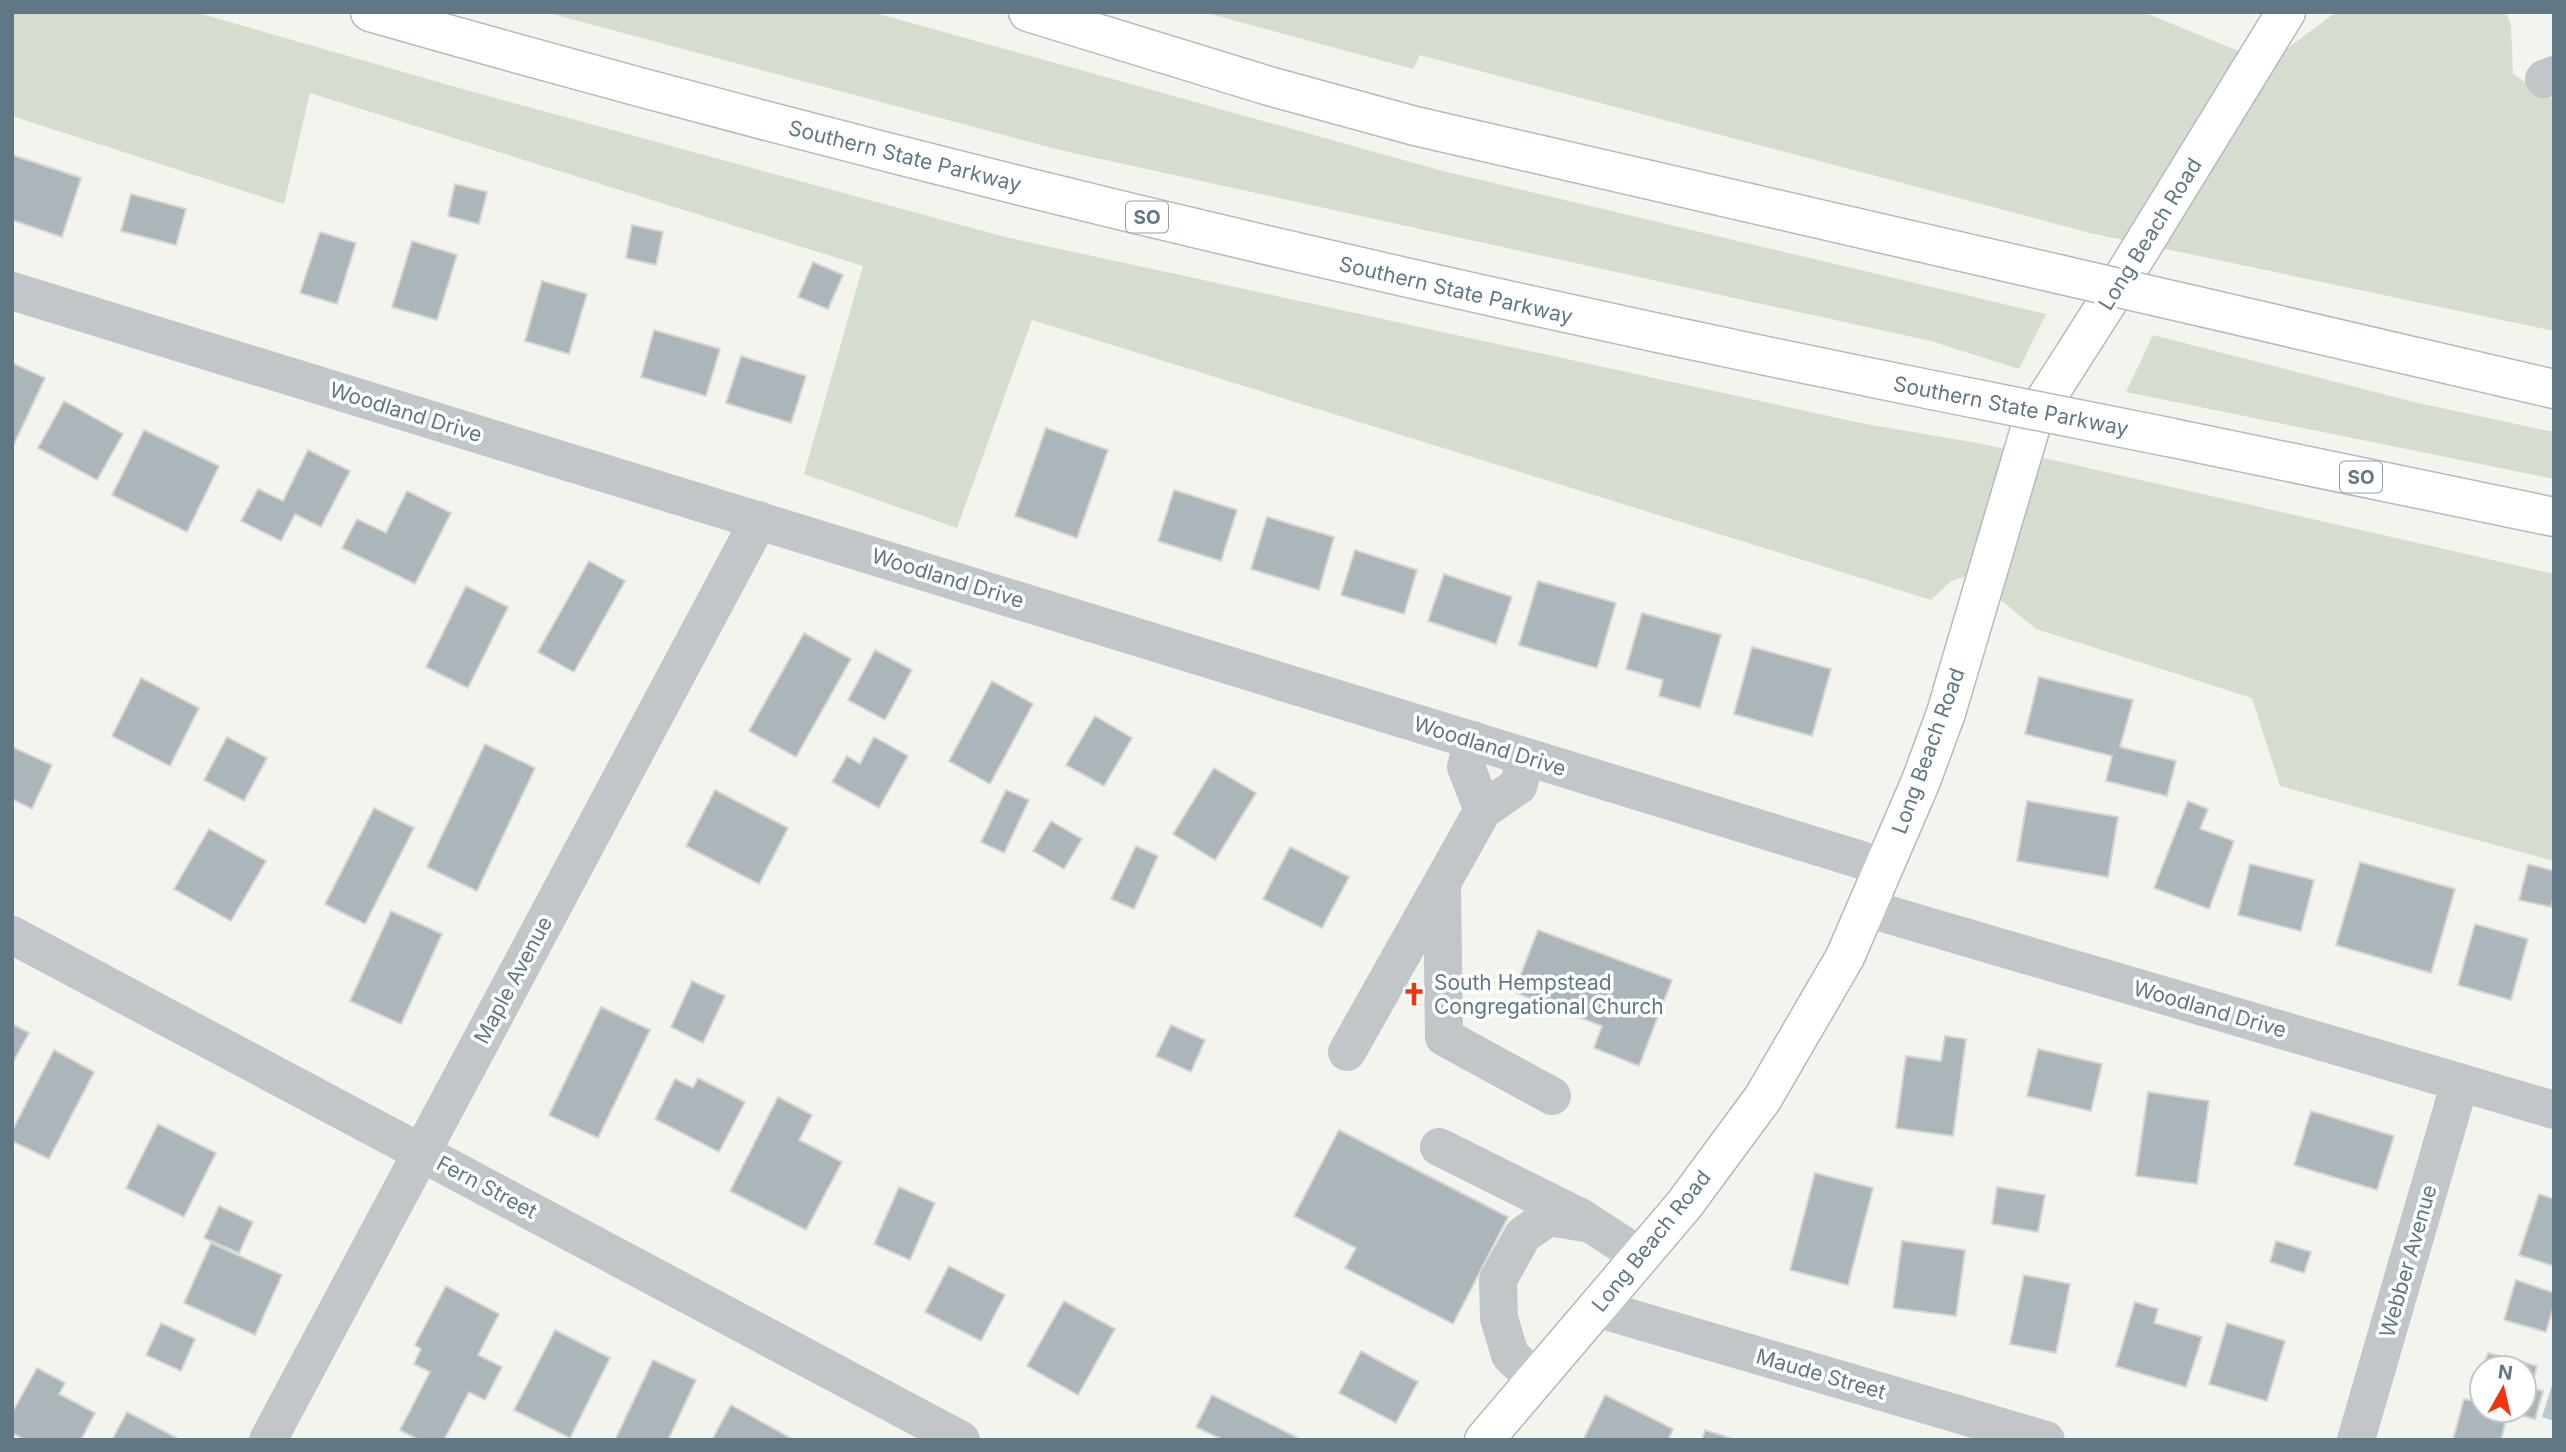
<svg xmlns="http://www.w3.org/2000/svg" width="2566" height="1452" font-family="Inter,sans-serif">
<rect width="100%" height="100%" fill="#f4f4ef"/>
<path fill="#d5dcd0" d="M14 12H195L466 90 1005 237 1866 424 1983 444 2554 574V861L2280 786 2252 698 2036 629 2003 602 1978 572 1951 581 1931 600 1032 320 957 528 804 474 863 266 310 93 284 204 12 116Z
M545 12H872L1443 171 2046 314 2019 369 1931 341 1060 150Z
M1203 12H2143L2268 63 2336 12H2506L2511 25 2513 74 2554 100V331L2090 233 1420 55 1413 69Z
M2153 335 2418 403 2554 432V479L2126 392Z"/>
<path fill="#bbc9cd" d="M2554 1379V1421L2542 1417Z"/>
<path fill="#acb5b9" stroke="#d5d5d2" stroke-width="2" d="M12 155 81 178 62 237 12 220Z
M455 184 487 192 479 224 448 216Z
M131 194 186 209 176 245 121 231Z
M632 225 663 232 656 265 626 258Z
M320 232 356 243 337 304 300 293Z
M412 241 457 255 437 320 392 307Z
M813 262 843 275 828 309 798 297Z
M542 281 587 294 569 354 525 341Z
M654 330 720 349 706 396 641 377Z
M741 356 806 376 791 423 726 403Z
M12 363 45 378 14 444H12Z
M64 401 123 434 97 480 38 448Z
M1046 428 1108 450 1077 538 1015 516Z
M144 430 219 466 187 532 112 495Z
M308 450 350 471 321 527 295 514 281 541 241 521 258 489 283 501Z
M1174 490 1237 510 1221 561 1158 541Z
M407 491 451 513 415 584 342 548 357 519 386 533Z
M1267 517 1334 537 1319 590 1251 569Z
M1355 550 1417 570 1404 614 1341 595Z
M589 561 625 581 574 672 538 652Z
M1444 574 1512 597 1496 644 1428 621Z
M1538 581 1616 603 1597 668 1519 645Z
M466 586 508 607 468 688 426 667Z
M1642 613 1721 635 1700 708 1659 696 1663 680 1626 669Z
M804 633 851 659 796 757 749 731Z
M1752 647 1831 669 1812 736 1734 714Z
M875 650 912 670 885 720 848 700Z
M2039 677 2133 700 2120 747 2176 761 2167 796 2106 781 2112 756 2025 734Z
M141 678 199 708 170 766 112 736Z
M992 681 1033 704 990 784 949 761Z
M1095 716 1132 738 1104 786 1066 765Z
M227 737 267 758 244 801 204 780Z
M874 737 908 756 879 808 832 782 847 756 860 764Z
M485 744 535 768 477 891 427 867Z
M12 747 52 765 32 809 12 799Z
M1214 768 1256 793 1215 860 1173 834Z
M715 790 788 828 759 884 686 846Z
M1006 790 1029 800 1004 853 981 842Z
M2027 801 2118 817 2108 877 2017 861Z
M2188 801 2208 809 2200 829 2234 841 2209 909 2154 888Z
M374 808 414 828 365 924 325 904Z
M1051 821 1082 839 1064 869 1033 851Z
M209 829 266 861 231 921 174 889Z
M1136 846 1158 856 1134 909 1111 899Z
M1290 847 1349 877 1322 928 1263 899Z
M2360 862 2455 889 2431 973 2336 945Z
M2250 864 2314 880 2301 931 2238 915Z
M2528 864 2554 871V896L2551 907 2519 900Z
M391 911 442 934 401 1024 350 1001Z
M2475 924 2528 939 2511 1000 2458 985Z
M1538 930 1672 980 1639 1066 1594 1048 1602 1026 1514 992Z
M692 981 725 996 703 1043 671 1027Z
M601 1007 650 1030 598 1138 549 1115Z
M12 1024 29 1033 12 1064Z
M1171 1025 1205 1040 1191 1072 1156 1056Z
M1945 1036 1966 1039 1953 1136 1896 1128 1906 1056 1941 1061Z
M2038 1049 2102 1064 2091 1111 2027 1096Z
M54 1050 94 1072 49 1159 12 1141V1131Z
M698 1078 745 1102 719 1152 655 1119 675 1079 693 1088Z
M2148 1092 2209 1101 2197 1184 2136 1176Z
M778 1097 812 1115 799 1140 842 1162 806 1230 730 1191Z
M2311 1111 2394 1136 2377 1190 2294 1165Z
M158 1124 216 1153 184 1217 126 1188Z
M1339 1130 1508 1217 1453 1324 1345 1268 1356 1248 1294 1216Z
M1815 1173 1873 1188 1848 1285 1790 1270Z
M899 1187 935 1203 910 1260 874 1244Z
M1997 1187 2045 1195 2038 1232 1992 1224Z
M2539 1194 2554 1199V1266L2519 1255Z
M219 1206 253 1222 239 1253 204 1238Z
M1902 1241 1965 1250 1956 1316 1893 1308Z
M2276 1241 2311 1252 2304 1273 2270 1262Z
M211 1243 282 1275 255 1335 184 1303Z
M949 1266 1005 1295 981 1341 925 1312Z
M2024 1275 2070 1284 2056 1353 2010 1344Z
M2516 1280 2554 1293V1305L2546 1332 2504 1320Z
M446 1286 499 1314 478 1355 502 1367 485 1400 469 1392 444 1440H419L400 1430 430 1372 414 1364 421 1349 415 1345Z
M1064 1301 1115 1329 1078 1395 1027 1366Z
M2135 1302 2158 1309 2154 1323 2202 1337 2186 1387 2116 1366Z
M161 1323 195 1339 181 1371 146 1355Z
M2227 1323 2285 1341 2267 1401 2209 1384Z
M555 1330 610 1358 570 1438 514 1410Z
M1361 1351 1418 1382 1396 1423 1339 1393Z
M2488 1353 2537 1366 2531 1388 2543 1391 2535 1419 2508 1412 2501 1440H2453L2464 1399 2474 1401 2482 1373V1410H2524V1368H2483Z
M653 1360 696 1380 668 1440H615Z
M37 1368 65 1383 59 1394 95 1413 81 1440H25L12 1433V1413Z
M1212 1395 1302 1440H1223L1196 1427Z
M1605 1395 1673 1429 1668 1440H1589L1584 1438Z
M731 1405 794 1440H712Z
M127 1412 177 1438 176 1440H112Z
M1705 1430 1736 1440H1702Z"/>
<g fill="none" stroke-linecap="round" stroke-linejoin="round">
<g stroke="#b4b9bc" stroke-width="41">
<path id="major" d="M1484 1440 1684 1205 1763 1098 1845 957 1921 781 1946 713 2033 419 2114 292 2286 12"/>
</g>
<g stroke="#b5b9bc" stroke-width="41">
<path id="highway" d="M370 12C886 160 1406 284 1932 390
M1028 12 1269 86 1415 126 2058 274
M2193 305 2554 389
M2168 437 2554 517"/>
</g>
<path stroke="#c1c6c9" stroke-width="38" d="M2544 79 2554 75
M12 291 1884 867
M1473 740 1466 767 1483 810 1518 786 1527 757
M1442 885 1444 1037 1552 1096
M1866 908 2554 1110
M12 935 961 1440
M1347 1052 1483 810
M1439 1147 1580 1217 1640 1256
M1596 1308 2046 1440
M1535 1379 1510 1355 1499 1318 1498 1280 1523 1235 1549 1217 1591 1224
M268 1440 759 520
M2356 1440 2460 1082"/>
<use href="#major" stroke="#fff" stroke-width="38"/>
<use href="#highway" stroke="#fff" stroke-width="38"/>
<g stroke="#b5b9bc" stroke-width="41" stroke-linecap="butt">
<path id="highway-bridge" d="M2058 274 2193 305
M1932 390 2168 437"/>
</g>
<use href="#highway-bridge" stroke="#fff" stroke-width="38"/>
</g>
<defs>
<g id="church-bare" transform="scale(1.89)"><path d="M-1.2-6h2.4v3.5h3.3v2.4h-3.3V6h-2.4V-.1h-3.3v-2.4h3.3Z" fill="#f5320e" stroke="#fff" stroke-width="2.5" paint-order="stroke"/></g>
</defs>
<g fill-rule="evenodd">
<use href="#church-bare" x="1414" y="994"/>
</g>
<g text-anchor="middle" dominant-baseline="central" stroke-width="7" stroke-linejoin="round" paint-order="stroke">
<g fill="#fff" stroke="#90a0a9" stroke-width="2">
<rect x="1126" y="201.5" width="42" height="31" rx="5"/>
<rect x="2340" y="461.5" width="42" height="31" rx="5"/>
</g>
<g font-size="19" font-weight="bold" fill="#607784">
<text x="1147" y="217">SO</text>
<text x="2361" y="477">SO</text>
</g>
<g font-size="21" fill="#607784" stroke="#fff">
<text transform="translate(905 156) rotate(14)">Southern State Parkway</text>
<text transform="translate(2150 234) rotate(-58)">Long Beach Road</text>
<text transform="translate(1456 290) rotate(13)">Southern State Parkway</text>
<text transform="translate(2011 406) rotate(11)">Southern State Parkway</text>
<text transform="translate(406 412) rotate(17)">Woodland Drive</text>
<text transform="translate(948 578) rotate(17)">Woodland Drive</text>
<text transform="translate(1490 746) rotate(17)">Woodland Drive</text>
<text transform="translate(1928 751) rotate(-70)">Long Beach Road</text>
<text transform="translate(513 980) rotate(-62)">Maple Avenue</text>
<text transform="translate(2210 1009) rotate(16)">Woodland Drive</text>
<text transform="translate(487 1187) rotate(28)">Fern Street</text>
<text transform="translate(1651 1241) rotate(-51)">Long Beach Road</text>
<text transform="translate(2408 1261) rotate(-74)">Webber Avenue</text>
<text transform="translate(1821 1374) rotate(16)">Maude Street</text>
</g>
<g font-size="21" fill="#607784" stroke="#fff" text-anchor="start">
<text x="1434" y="982">South Hempstead<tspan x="1434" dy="24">Congregational Church</tspan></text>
</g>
</g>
<rect width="2566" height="1452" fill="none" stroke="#607784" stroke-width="28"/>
<g transform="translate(2503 1389) rotate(8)"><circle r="33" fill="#ffffff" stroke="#bfc9ce" stroke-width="2"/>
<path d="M0-5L12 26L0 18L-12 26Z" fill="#f5320e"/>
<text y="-10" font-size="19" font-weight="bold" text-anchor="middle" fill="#607784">N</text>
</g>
</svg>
